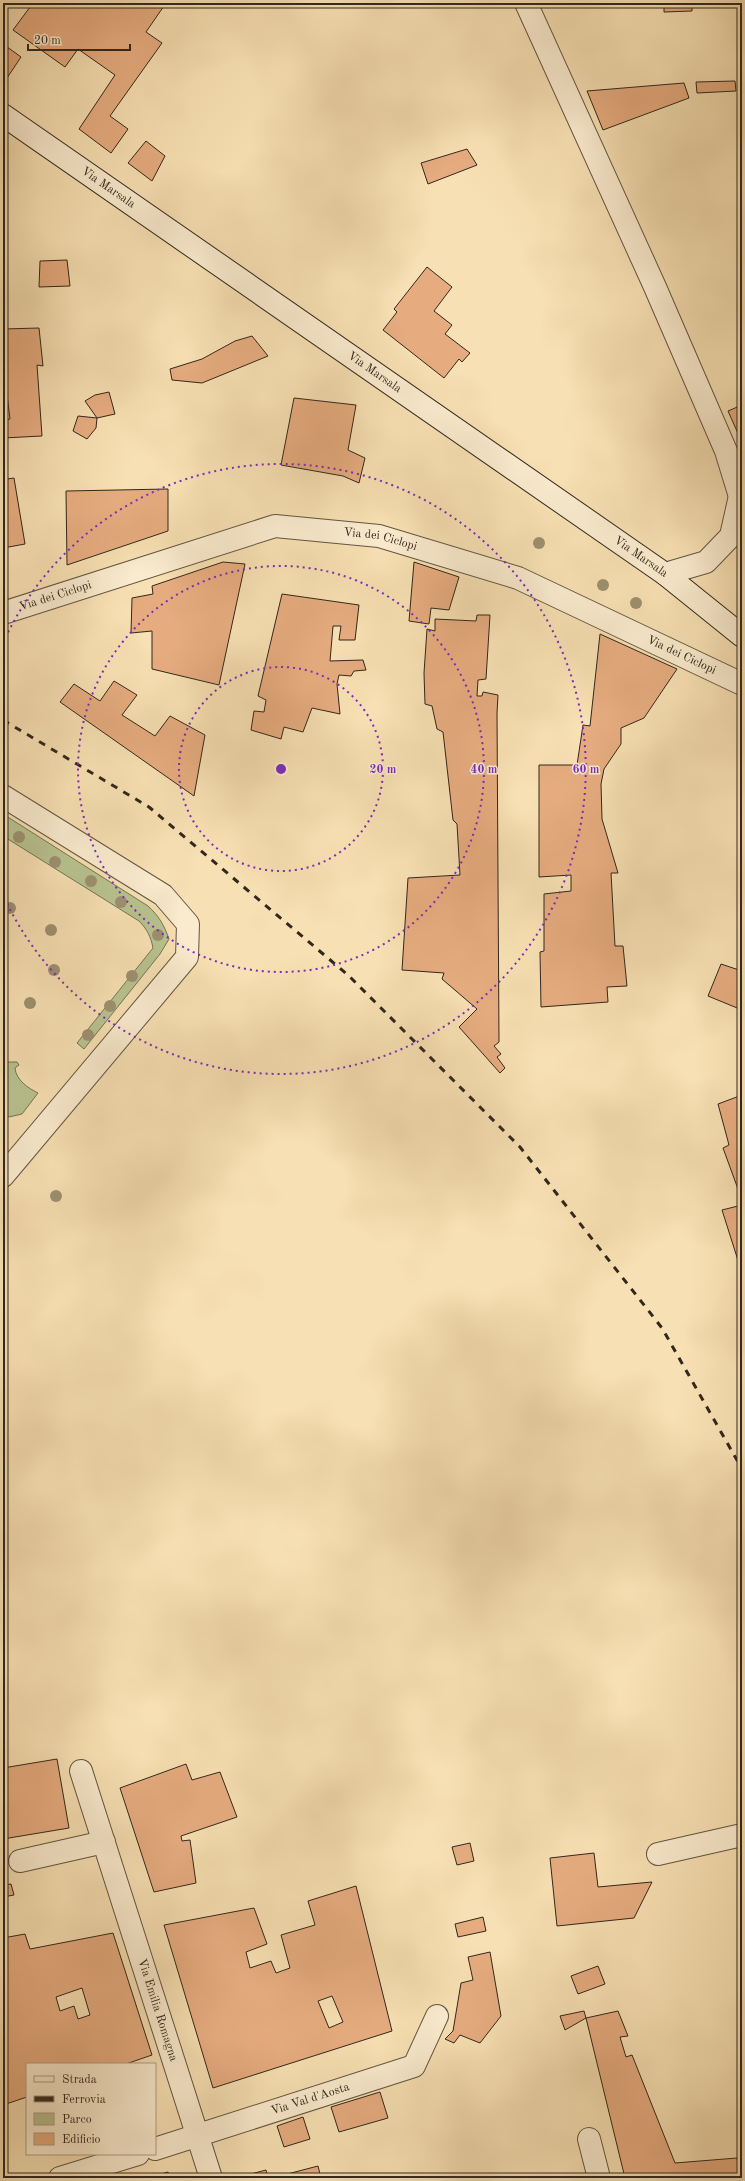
<svg xmlns="http://www.w3.org/2000/svg" width="745" height="2181" font-family="'Old Standard TT',serif">
<rect width="100%" height="100%" fill="#f7e0b3"/>
<filter id="stains"><feTurbulence type="fractalNoise" baseFrequency=".005" numOctaves="4"/><feColorMatrix values="0 0 0 0 .2 0 0 0 0 .09 0 0 0 0 .02 0 0 0 .5 -.17"/></filter>
<radialGradient id="worn" r=".72"><stop offset=".6" stop-color="#630" stop-opacity="0"/><stop offset="1" stop-color="#630" stop-opacity=".3"/></radialGradient>
<path fill="#b8c390" stroke="#757556" d="M3 814 148 906C159 916 164 925 169 939L160 954 84 1049 77 1043 153 948C151 937 147 929 139 921L3 836Z
M3 1062H17L19 1065 15 1068C16 1080 28 1088 38 1093L22 1114 9 1117 3 1113Z"/>
<path fill="#e6ac7f" stroke="#32271c" fill-rule="evenodd" d="M33 3H166L146 32 162 43 110 116 128 129 111 153 79 129 115 75 78 49 65 67 13 30Z
M664 3H692V11L664 12Z
M3 44 21 57 5 81 3 79Z
M735 81 736 91 697 93 696 82Z
M684 83 689 98 603 130 587 91Z
M146 141 165 156 152 181 128 163Z
M467 149 477 165 428 184 421 163Z
M67 260 70 286 39 287 40 261Z
M427 267 452 287 434 311 452 325 445 334 470 353 462 362 459 359 444 378 383 330 397 312 394 309Z
M39 328 43 366 37 365 42 436 3 438 7 479 14 478 25 544 3 548V420L10 419 3 364V329Z
M252 336 268 356 202 383 172 380 170 369 202 359 235 341Z
M109 392 115 414 97 418 85 401 95 395Z
M294 398 356 405 348 450 365 458 359 483 343 476 281 465Z
M742 405V438H740L728 411Z
M78 416 97 418 96 428 87 439 73 431Z
M168 489V531L67 565 66 491Z
M223 562 245 564 219 685 152 669V631L131 633 132 598 153 594 152 586Z
M414 562 459 577 449 610 431 608 429 624 409 621Z
M282 594 359 605 355 640H339L341 626H333L330 661 363 660 366 670 354 671 351 676 339 675 337 684 340 714 312 708 303 732 284 727 281 739 251 730 254 711 264 712 266 700 258 696Z
M477 615H490L486 679 478 680 477 696H482L483 692 498 695 497 713 499 1042 494 1046 501 1054 497 1057 505 1068 500 1073 459 1027 477 1009 442 979 444 973 402 970 408 878 460 875 457 824 453 820 443 732 437 729 432 706 425 704 424 673 427 629 435 631V619L476 621Z
M600 634 677 669 644 718 621 728V744L604 769 601 784 602 819 618 873H611L615 946H623L627 986 607 987 608 1002 541 1007 540 952 544 951V894L571 891V875L539 877V765H577L583 725 590 726Z
M114 681 137 695 122 715 155 736 170 716 205 735 194 796 60 702 74 684 100 701Z
M721 964 742 971V1010L708 996Z
M742 1095V1200L723 1148 729 1145 718 1104Z
M742 1205V1273L722 1210Z
M57 1759 69 1828 3 1839V1768Z
M186 1764 192 1780 220 1772 237 1817 181 1836 182 1841 190 1840 196 1883 154 1892 120 1788Z
M470 1843 474 1861 457 1865 452 1847Z
M594 1853 598 1887 652 1882 634 1918 557 1926 550 1858Z
M11 1884 14 1895 3 1897V1885Z
M356 1886 392 2031 213 2088 164 1925 254 1908 267 1944 246 1952 250 1968 271 1961 276 1973 290 1968 281 1935 315 1925 308 1901ZM332 1996 343 2022 329 2028 318 2001Z
M483 1917 486 1931 458 1937 455 1924Z
M113 1933 152 2055 126 2064H27V2097L3 2105V1938L25 1934 30 1949ZM82 1988 90 2015 78 2019 74 2006 60 2011 56 1997Z
M490 1952 501 2016 480 2043 460 2035 454 2043 445 2039 453 2031 461 1983 473 1980 468 1957Z
M598 1966 605 1984 578 1994 571 1976Z
M584 2011 586 2018 565 2030 560 2016Z
M618 2011 628 2036 620 2037 626 2057 632 2055 675 2163 737 2158 741 2178H625L586 2018Z
M380 2092 388 2118 339 2132 331 2107Z
M303 2117 310 2139 284 2147 277 2126Z
M318 2166 321 2178H272Z
M266 2170 268 2178H243V2176Z
M168 2172 170 2178H147Z"/>
<g fill="none" stroke-linecap="round" stroke-linejoin="round">
<g stroke="#635542" stroke-width="24">
<g id="minor">
<path d="M526 3 655 287 726 451 742 503"/>
<path d="M665 574 706 562 731 536 740 496"/>
<path id="s1" d="M3 613 275 526 379 536 518 578 742 684"/>
<path d="M3 796 163 895 188 924 187 957 3 1176"/>
<path id="s2" d="M81 1771 211 2178"/>
<path d="M658 1854 742 1835"/>
<path d="M20 1861 104 1842"/>
<path d="M589 2139 599 2178"/>
<path id="s3" d="M155 2149 414 2066 437 2016"/>
<path d="M60 2178 138 2154"/>
</g>
</g>
<g stroke="#32271c" stroke-width="24">
<g id="secondary">
<path id="s4" d="M3 115 665 574 742 636"/>
</g>
</g>
<use href="#minor" stroke="#faebce" stroke-width="22"/>
<use href="#secondary" stroke="#faebce" stroke-width="22"/>
<path stroke="#32271c" stroke-width="3" stroke-dasharray="7 7" stroke-linecap="butt" d="M3 720 149 807 348 975 520 1147 662 1328 742 1469"/>
</g>
<g fill="#9d9070">
<circle cx="539" cy="543" r="6"/>
<circle cx="603" cy="585" r="6"/>
<circle cx="636" cy="603" r="6"/>
<circle cx="19" cy="837" r="6"/>
<circle cx="55" cy="862" r="6"/>
<circle cx="91" cy="881" r="6"/>
<circle cx="121" cy="902" r="6"/>
<circle cx="10" cy="908" r="6"/>
<circle cx="51" cy="930" r="6"/>
<circle cx="158" cy="935" r="6"/>
<circle cx="54" cy="970" r="6"/>
<circle cx="132" cy="976" r="6"/>
<circle cx="30" cy="1003" r="6"/>
<circle cx="110" cy="1006" r="6"/>
<circle cx="88" cy="1035" r="6"/>
<circle cx="56" cy="1196" r="6"/>
</g>
<g fill="none" stroke="#7b2cbf" stroke-width="2" stroke-dasharray="2 4">
<circle cx="281" cy="769" r="102"/>
<circle cx="281" cy="769" r="203"/>
<path d="M3 643A305 305 0 1 1 3 895"/>
</g>
<g text-anchor="middle" dominant-baseline="central" stroke-width="3" stroke-linejoin="round" paint-order="stroke">
<g font-size="12" fill="#32271c" stroke="#faebce">
<text stroke="none"><textPath href="#s4" startOffset="128">Via Marsala</textPath></text>
<text stroke="none"><textPath href="#s4" startOffset="452">Via Marsala</textPath></text>
<text stroke="none"><textPath href="#s1" startOffset="392">Via dei Ciclopi</textPath></text>
<text stroke="none"><textPath href="#s4" startOffset="776">Via Marsala</textPath></text>
<text stroke="none"><textPath href="#s1" startOffset="55">Via dei Ciclopi</textPath></text>
<text stroke="none"><textPath href="#s1" startOffset="716">Via dei Ciclopi</textPath></text>
<text stroke="none"><textPath href="#s2" startOffset="251">Via Emilia Romagna</textPath></text>
<text stroke="none"><textPath href="#s3" startOffset="163">Via Val d'Aosta</textPath></text>
</g>
</g>
<circle cx="281" cy="769" r="6" fill="#7b2cbf" stroke="#faebce" stroke-width="2"/>
<g font-size="12" text-anchor="middle" font-weight="bold" fill="#7b2cbf" stroke="#faebce" stroke-width="3" stroke-linejoin="round" paint-order="stroke">
<text x="383" y="773">20 m</text>
<text x="484" y="773">40 m</text>
<text x="586" y="773">60 m</text>
</g>
<rect width="745" height="2181" fill="none" stroke="#f7e0b3" stroke-width="16"/>
<rect x="4" y="4" width="737" height="2173" fill="none" stroke="#32271c" stroke-width="2"/>
<rect x="8" y="8" width="729" height="2165" fill="none" stroke="#32271c"/>
<rect x="26" y="2063" width="130" height="92" fill="#faebce" stroke="#aa9d87"/>
<rect x="34" y="2076" width="20" height="6" fill="#faebce" stroke="#aa9d87"/>
<text x="62" y="2083" font-size="12" fill="#32271c">Strada</text>
<rect x="34" y="2096" width="20" height="6" fill="#32271c" stroke="#aa9d87"/>
<text x="62" y="2103" font-size="12" fill="#32271c">Ferrovia</text>
<rect x="34" y="2113" width="20" height="12" fill="#b8c390" stroke="#aa9d87"/>
<text x="62" y="2123" font-size="12" fill="#32271c">Parco</text>
<rect x="34" y="2133" width="20" height="12" fill="#e6ac7f" stroke="#aa9d87"/>
<text x="62" y="2143" font-size="12" fill="#32271c">Edificio</text>
<path d="M28 44v6h102v-6" fill="none" stroke="#32271c" stroke-width="2"/>
<text x="34" y="44" font-size="12" fill="#32271c" stroke="#faebce" stroke-width="3" paint-order="stroke">20 m</text>
<rect width="100%" height="100%" filter="url(#stains)"/>
<rect width="100%" height="100%" fill="url(#worn)"/>
</svg>
